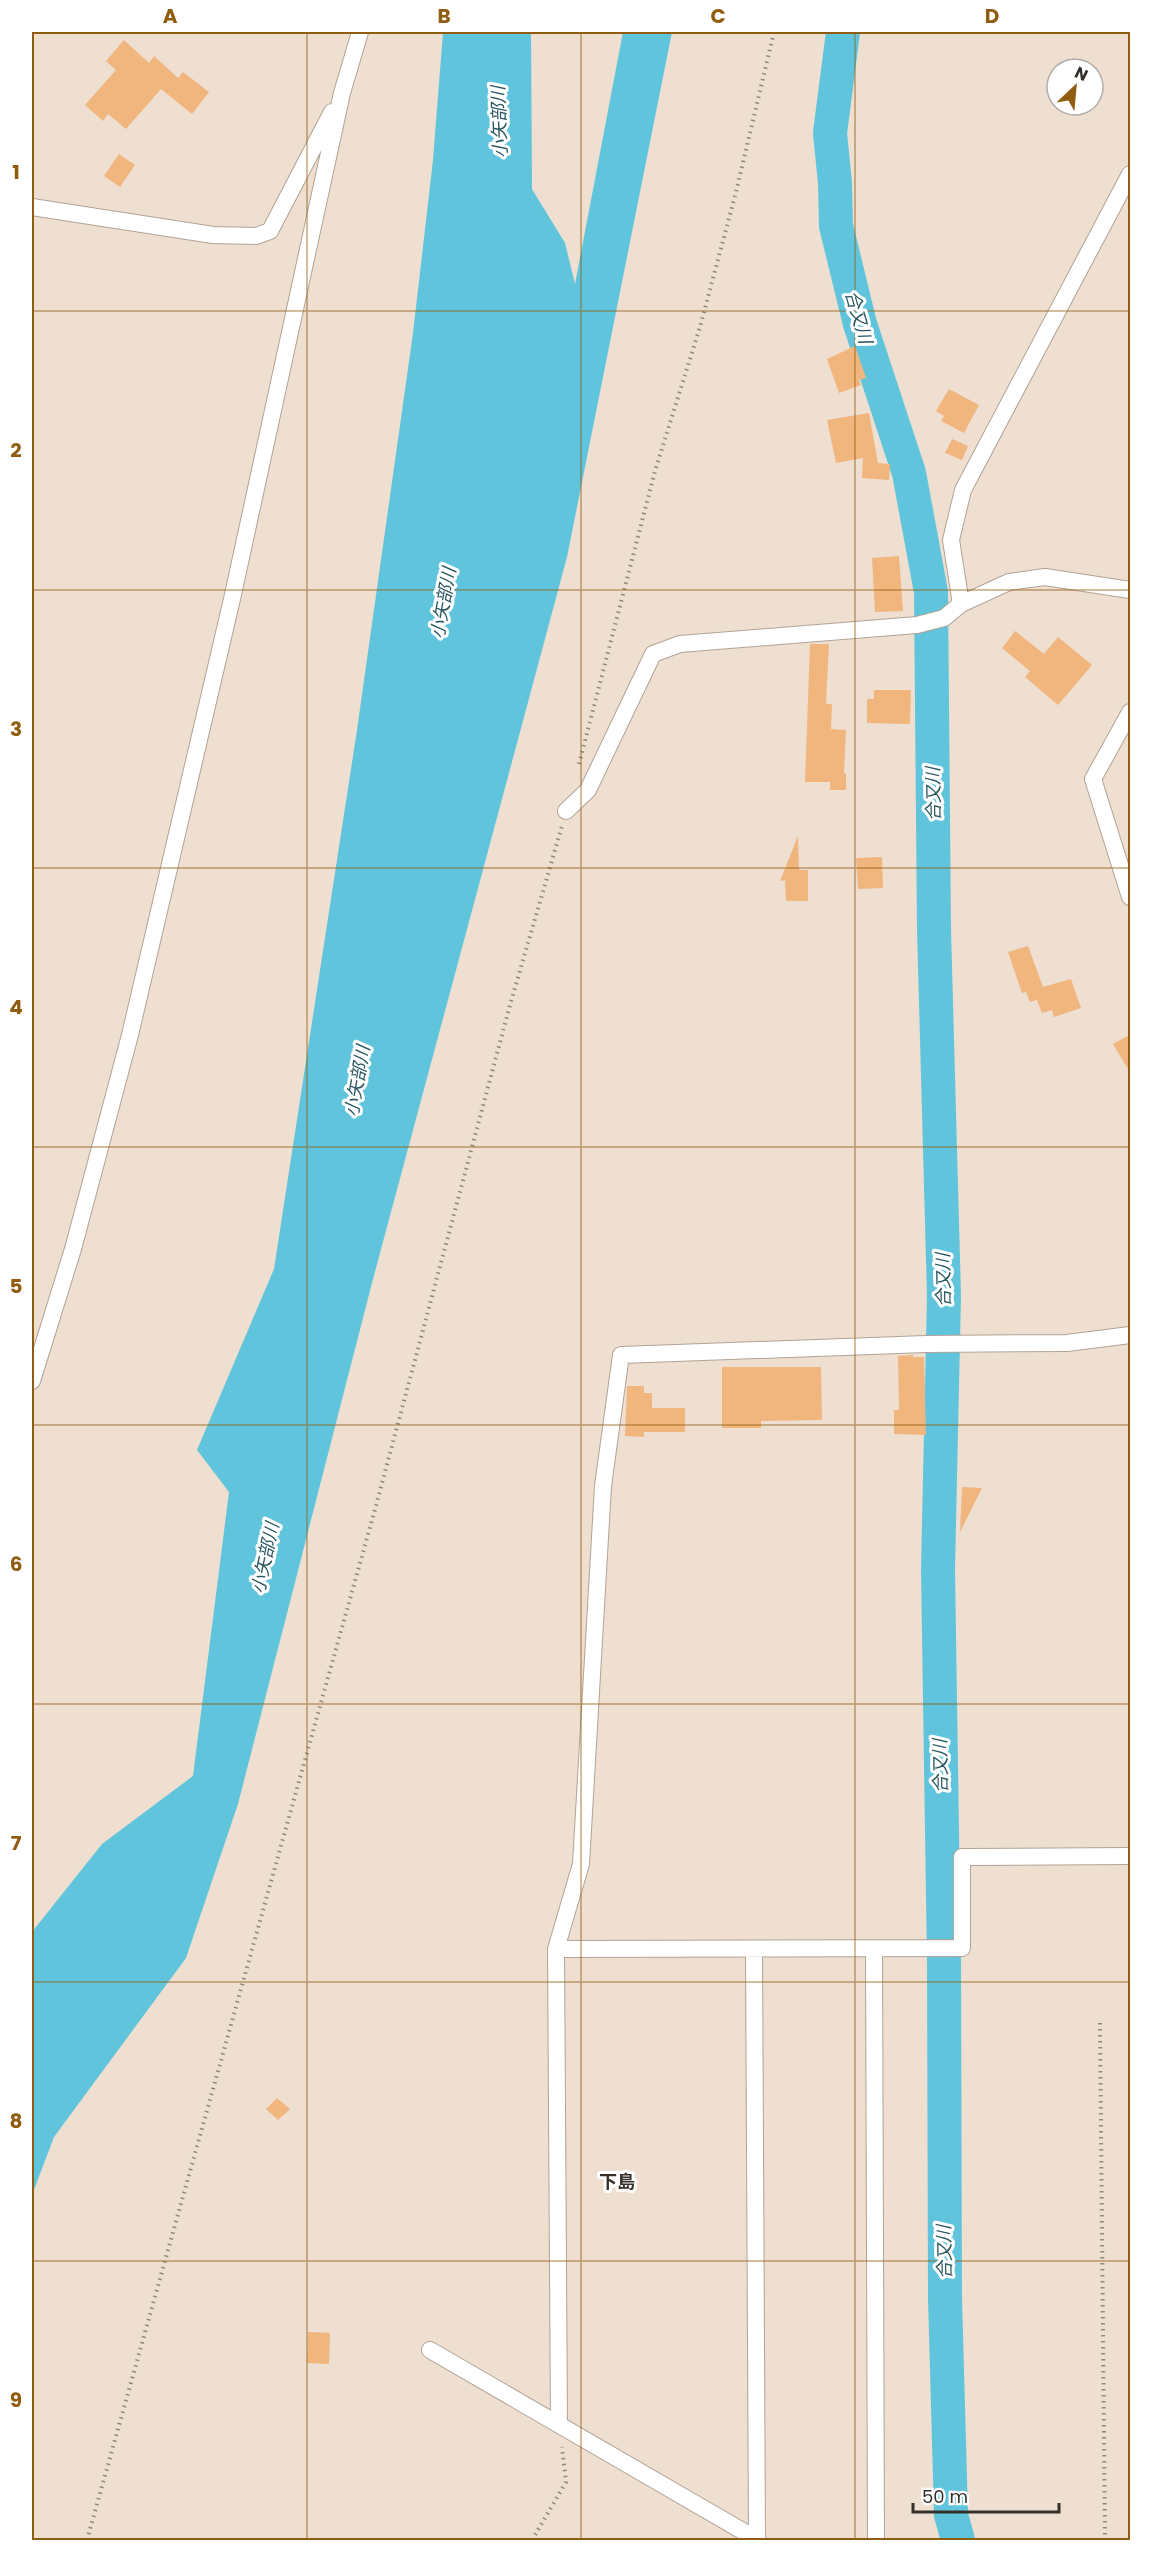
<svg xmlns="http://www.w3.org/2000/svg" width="1162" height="2572" font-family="Poppins,'Noto Sans JP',sans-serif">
<rect width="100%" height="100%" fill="#eedfd1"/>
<path fill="#60c5dc" d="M443 32H531L532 189 565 243 575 284 623 32H672L567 557 373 1279 238 1804 186 1958 54 2137 32 2195V1932L102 1844 193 1776 229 1492 197 1450 274 1269 357 730 413 333 433 160Z"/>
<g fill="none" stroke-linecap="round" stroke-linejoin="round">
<path stroke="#60c5dc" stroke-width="34" d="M843 32 830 133 835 183 836 226 860 324 909 473 931 592 934 929 944 1296 938 1569 944 1961 945 2298 951 2515 958 2540"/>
</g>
<path fill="#f1b57e" d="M124 40 149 63 154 56 178 78 183 72 209 92 192 114 161 89 126 129 108 114 103 121 85 105 116 70 106 61Z
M119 154 135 165 120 187 104 176Z
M855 346 866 378 859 380 861 385 839 393 827 359Z
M949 389 979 405 964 433 941 421 944 416 936 411Z
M869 413 878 463 890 464 889 480 862 478 863 458 836 463 827 420Z
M952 439 968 446 962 460 945 453Z
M899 556 903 611 875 612 872 558Z
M1015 631 1044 654 1058 637 1092 665 1058 705 1025 677 1030 671 1002 648Z
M810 644H829L826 704H832L831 729 846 730 844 773H846V790H830V782H805Z
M874 690H911L910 724 867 723V699H874Z
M798 836 799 870H808V901H786L785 880 780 881Z
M882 857 883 888 858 889 856 858Z
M1028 946 1043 987 1071 979 1081 1008 1054 1017 1052 1010 1042 1013 1037 1000 1030 1002 1026 992 1022 993 1008 952Z
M1131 1034V1074L1113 1044Z
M913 1355V1357H924L926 1435 894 1434V1410H899L898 1356Z
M722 1367H821L822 1420 761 1421V1428H722Z
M627 1386H644V1393H652V1408H685V1432H644V1437L625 1436Z
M962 1487 982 1488 960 1532Z
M277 2098 290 2109 278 2120 266 2109Z
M308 2332 330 2333 329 2364 307 2363Z"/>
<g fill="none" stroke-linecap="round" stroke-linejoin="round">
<g stroke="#b1a396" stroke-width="18">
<path id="street" d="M32 207 213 235 256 236 270 231 332 112
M961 604 951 540 963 490 1130 174
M1130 712 1093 779 1130 897
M566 811 588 790 653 654 680 644 917 625 944 618 961 604 1009 582 1045 577 1130 590
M32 1381 73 1249 130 1035 232 599 342 93 360 32
M556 1949 962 1948V1857L1130 1856
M874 1949 876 2540
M754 1950 757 2540
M430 2350 758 2540
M559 2425 556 1949 581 1864 603 1486 621 1355 926 1344 1067 1343 1130 1335"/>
</g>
<path stroke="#92877e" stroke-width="4" stroke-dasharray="1.5 4.5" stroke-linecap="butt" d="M579 764 655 471 700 327 736 192 774 32
M1100 2023 1105 2540
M87 2540 374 1513 510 1005 562 826
M532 2540 566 2482 562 2447"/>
<use href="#street" stroke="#fff" stroke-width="16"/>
</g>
<path fill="none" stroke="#905c0f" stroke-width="1.5" stroke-opacity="0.55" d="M307 32V2540M581 32V2540M855 32V2540M32 311H1130M32 590H1130M32 868H1130M32 1147H1130M32 1425H1130M32 1704H1130M32 1982H1130M32 2261H1130"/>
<g text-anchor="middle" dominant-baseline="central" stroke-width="6" stroke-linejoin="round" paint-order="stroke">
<g font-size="18" font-style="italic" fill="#2a5761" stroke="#fff">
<text transform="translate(499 122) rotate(-92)">小矢部川</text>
<text transform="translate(859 317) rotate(74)">合又川</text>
<text transform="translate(443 603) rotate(-80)">小矢部川</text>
<text transform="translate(933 794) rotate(-91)">合又川</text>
<text transform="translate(357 1081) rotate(-80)">小矢部川</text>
<text transform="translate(943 1280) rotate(-91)">合又川</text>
<text transform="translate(265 1558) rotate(-78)">小矢部川</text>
<text transform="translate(940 1766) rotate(-91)">合又川</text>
<text transform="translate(944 2252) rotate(-91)">合又川</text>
</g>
<g font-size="18" font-weight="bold" fill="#36302b" stroke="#fff">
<text x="617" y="2181">下島</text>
</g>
</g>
<rect width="1162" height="2572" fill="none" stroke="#ffffff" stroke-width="66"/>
<g transform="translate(1075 87) rotate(26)"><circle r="28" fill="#ffffff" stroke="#afacaa" stroke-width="1.5"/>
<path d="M0-4.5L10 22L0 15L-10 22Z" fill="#905c0f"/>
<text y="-9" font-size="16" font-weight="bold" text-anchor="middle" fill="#36302b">N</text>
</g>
<path d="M913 2503v9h146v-9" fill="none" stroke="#36302b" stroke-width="3"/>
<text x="922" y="2503" font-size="18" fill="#36302b" stroke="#ffffff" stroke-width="4.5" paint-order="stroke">50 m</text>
<rect x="33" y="33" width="1096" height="2506" fill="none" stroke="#905c0f" stroke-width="2"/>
<g font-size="20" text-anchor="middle" font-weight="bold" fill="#905c0f">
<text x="170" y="23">A</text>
<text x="444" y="23">B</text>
<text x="718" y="23">C</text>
<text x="992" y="23">D</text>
<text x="16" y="179">1</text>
<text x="16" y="457">2</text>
<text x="16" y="736">3</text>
<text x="16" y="1014">4</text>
<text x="16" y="1293">5</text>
<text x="16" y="1571">6</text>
<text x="16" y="1850">7</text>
<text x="16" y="2128">8</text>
<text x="16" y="2407">9</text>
</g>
</svg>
